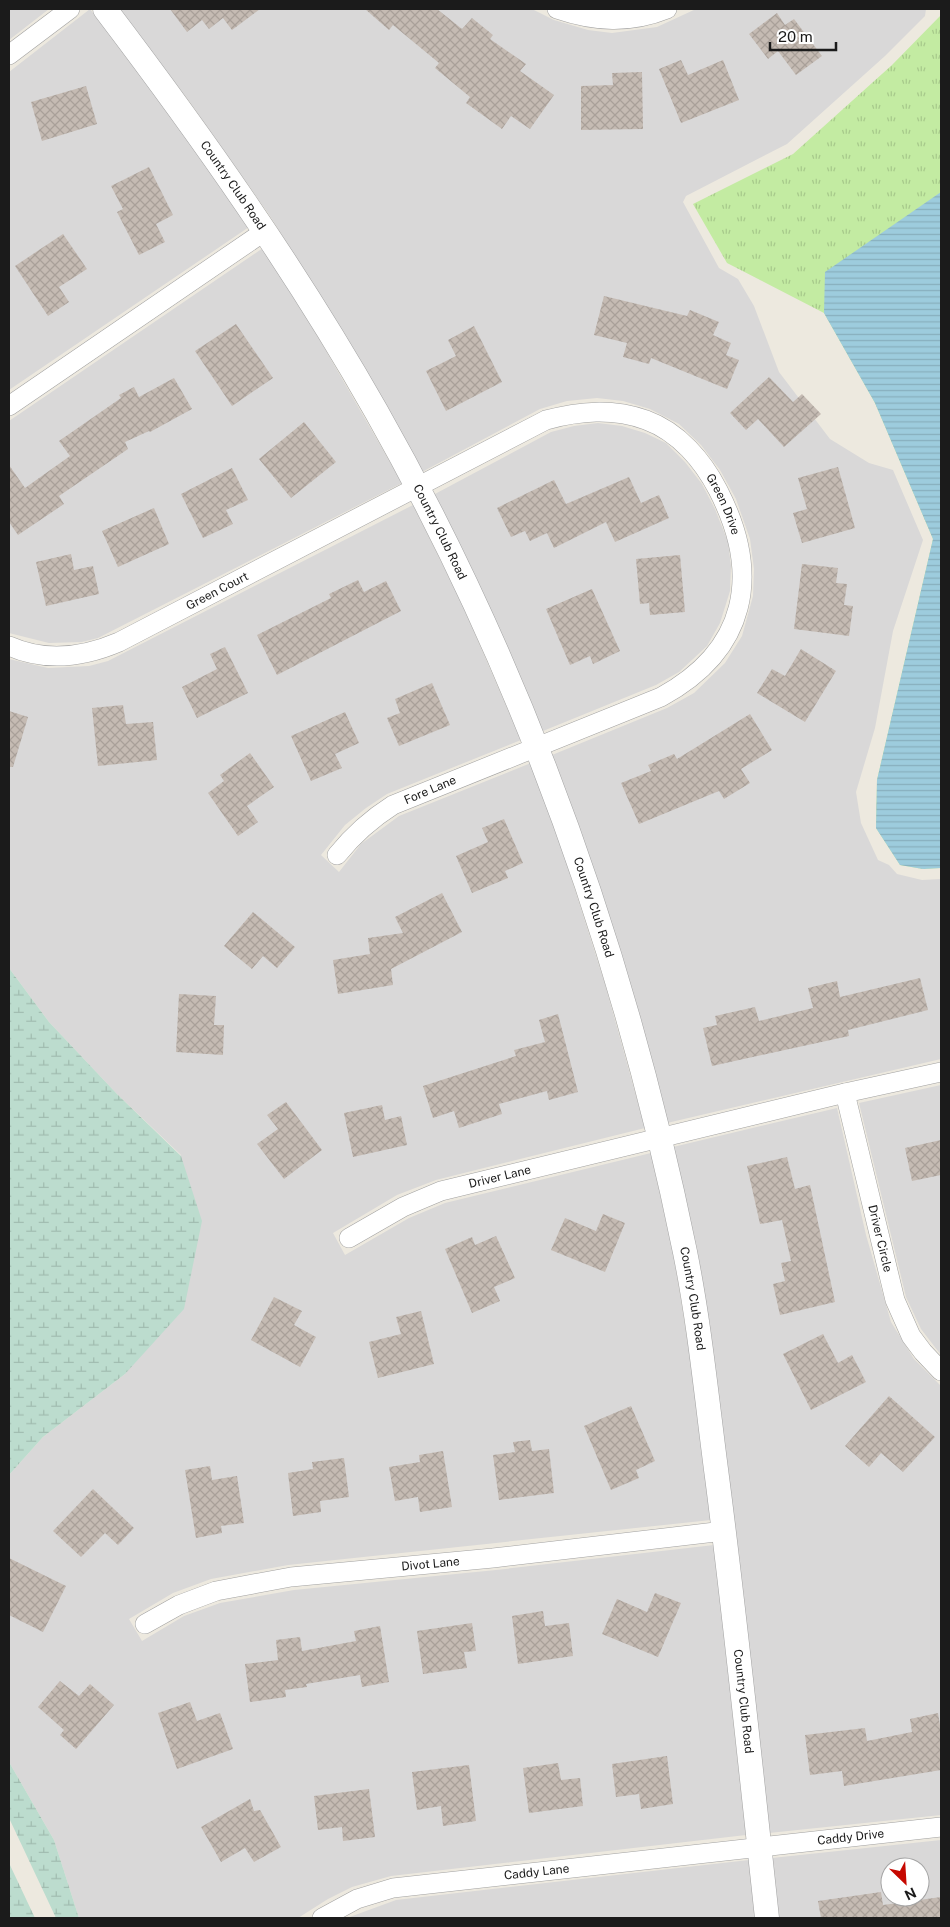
<svg xmlns="http://www.w3.org/2000/svg" width="950" height="1927" font-family="'Public Sans',sans-serif">
<defs>
<pattern id="grass-tufts" width="24" height="20" patternUnits="userSpaceOnUse" patternTransform="scale(1.25)"><rect width="24" height="20" fill="#c3eba2"/><path d="M3 7l-1-3M5 7V3M7 7l1-3M15 17l-1-3M17 17v-4M19 17l1-3" fill="none" stroke="#a7c98b"/></pattern>
<pattern id="wetland-marsh" width="20" height="14" patternUnits="userSpaceOnUse" patternTransform="scale(1.25)"><rect width="20" height="14" fill="#bcdcce"/><path d="M1 5h8M5 5V1M11 12h8M15 12V8" fill="none" stroke="#a1bcb0"/></pattern>
<pattern id="water-rules" width="6" height="5" patternUnits="userSpaceOnUse" patternTransform="scale(1.25)"><rect width="6" height="5" fill="#9dccdd"/><path d="M0 2.5h6" fill="none" stroke="#87afbd"/></pattern>
<pattern id="building-cross-hatch" width="8" height="8" patternUnits="userSpaceOnUse" patternTransform="scale(1.25)"><rect width="8" height="8" fill="#c5bbb3"/><path d="M0 0l8 8M0 8l8-8" fill="none" stroke="#a9a099"/></pattern>
</defs>
<rect width="100%" height="100%" fill="#ede9df"/>
<path fill="#d9d8d8" fill-rule="evenodd" d="M9 9H49L9 40Z
M90 9 172 115 249 227 9 390V72Z
M119 9H532L554 20 588 30 612 33 657 27 696 9H926L925 16 885 56 787 144 686 196 683 202 719 268 738 279 754 306 779 372 830 439 869 463 893 470 923 540 893 631 875 728 856 792 861 823 878 860 889 865 897 874 922 880 941 879V1059L667 1123 628 978 578 824 552 755 667 708 694 693 725 663 742 636 753 596 754 569 750 539 736 499 720 470 701 445 679 424 650 409 623 401 597 398 567 401 540 409 422 472 338 324 268 213 189 101Z
M263 248 318 337 402 483 98 638 82 642 49 643 9 633V421Z
M598 423 622 426 645 433 666 443 685 462 702 484 715 509 728 542 731 566 730 591 720 623 707 646 679 672 656 685 543 731 480 588 433 495 551 432 574 426Z
M413 505 459 597 521 740 387 794 366 808 345 825 321 855 339 872 361 844 399 816 531 763 556 830 605 984 645 1128 436 1180 397 1195 333 1233 345 1255 409 1218 445 1203 651 1153 674 1257 689 1350 711 1520 288 1565 211 1579 173 1593 129 1619 142 1641 184 1616 220 1603 294 1590 496 1570 714 1545 746 1835 391 1876 352 1887 328 1899 298 1918H79L54 1840 9 1762V1475L43 1437 125 1374 181 1155 117 1094 49 1022 9 968V659L48 668 89 666 108 661Z
M941 1085V1355L921 1329 906 1297 859 1103Z
M837 1108 866 1235 891 1322 914 1359 941 1386V1815L769 1833 737 1543 712 1348 673 1147Z
M941 1840V1918H779L772 1858ZM890 1867H920V1897H890Z
M749 1860 756 1918H347L396 1900Z"/>
<path fill="url(#grass-tufts)" d="M941 15V868L923 869 900 865 876 828 877 780 933 539 875 403 824 313 727 263 693 204 793 154 892 65Z"/>
<path fill="url(#wetland-marsh)" d="M9 968 49 1022 117 1094 181 1156 202 1221 184 1309 125 1374 43 1437 9 1475Z
M9 1762 54 1840 79 1918H56L9 1818Z
M9 1863 35 1918H9Z"/>
<path fill="url(#water-rules)" d="M941 192V868L923 869 900 865 876 828 877 780 933 539 875 403 824 313 825 272Z"/>
<path fill="url(#building-cross-hatch)" d="M170 9H260L232 30 223 18 209 29 202 20 187 32Z
M365 9H437L462 29 472 18 493 35 490 39 526 64 520 71 554 95 530 129 511 116 502 129 466 103 470 97 435 68 439 63 393 25 389 30Z
M777 13 785 25 794 19 822 56 796 75 778 51 768 59 749 34Z
M681 60 688 75 723 60 739 100 681 123 659 69Z
M642 72 643 129 581 130V86L613 85 612 73Z
M86 86 97 124 42 141 31 102Z
M149 167 173 215 156 224 165 242 139 255 117 212 123 209 111 186Z
M63 234 87 269 59 287 69 302 48 316 15 266Z
M604 296 687 316 690 310 719 322 713 335 731 343 726 355 739 360 727 389 651 358 649 364 623 357 627 343 594 335Z
M236 324 273 378 232 406 195 351Z
M474 326 502 382 446 411 426 371 456 356 448 340Z
M769 377 793 402 802 394 821 414 784 447 758 419 746 430 730 413Z
M174 378 192 409 150 432 149 431 125 442 128 449 59 496 64 504 18 535 9 522V465L25 488 70 456 59 441 121 398 119 395 134 387 139 397Z
M304 422 336 462 291 498 259 459Z
M838 467 855 528 802 543 793 513 807 509 798 478Z
M232 468 248 500 226 510 233 524 203 538 181 494Z
M629 477 641 503 659 495 669 518 615 542 606 522 554 548 547 533 530 541 525 531 511 537 497 508 554 480 566 504Z
M154 508 169 544 118 567 102 531Z
M71 554 74 570 93 566 99 594 46 606 36 562Z
M680 555 685 612 650 615 649 603 640 604 636 559Z
M802 564 838 568 836 583 847 584 844 605 853 606 849 636 794 629Z
M358 580 364 592 386 581 401 611 277 675 257 635 331 598 329 594Z
M592 589 620 651 593 664 590 656 570 665 546 609Z
M225 647 248 693 197 718 182 687 217 669 210 654Z
M801 649 836 671 805 722 757 693 772 669 785 676Z
M432 683 450 725 399 746 387 718 400 713 395 699Z
M123 705 126 724 153 722 157 760 98 766 92 708Z
M9 711 28 717 13 767H9Z
M345 712 359 743 335 754 342 768 311 781 291 736Z
M750 714 772 750 741 769 750 783 724 799 719 791 639 824 621 783 651 771 648 765 674 754 677 759Z
M250 753 274 787 247 806 258 822 238 836 208 793 224 781 220 775Z
M504 819 523 863 505 871 508 878 472 893 456 856 488 842 482 828Z
M442 893 462 932 391 969 393 985 338 994 333 960 370 954 368 938 403 933 395 917Z
M253 912 295 947 277 968 263 956 252 969 224 946Z
M920 978 928 1010 848 1030 849 1036 712 1066 703 1028 717 1025 715 1016 755 1007 759 1021 813 1008 808 988 837 981 840 997Z
M179 994 216 996 214 1025H224L223 1055 176 1052Z
M558 1014 578 1092 549 1100 547 1091 499 1104 502 1114 459 1128 454 1111 433 1118 423 1086 516 1056 514 1050 545 1042 539 1020Z
M286 1102 322 1150 284 1179 257 1144 278 1129 267 1115Z
M382 1105 385 1120 401 1116 407 1145 353 1157 344 1113Z
M941 1140V1175L912 1181 905 1148Z
M787 1157 795 1189 810 1185 835 1302 780 1315 773 1284 785 1281 781 1263 791 1261 782 1220 760 1224 747 1166Z
M603 1214 625 1223 605 1272 551 1250 565 1218 596 1231Z
M496 1236 515 1278 494 1287 500 1301 472 1313 445 1249 472 1237 475 1245Z
M274 1297 302 1311 294 1325 316 1337 300 1367 251 1340Z
M421 1311 434 1364 378 1378 369 1342 401 1334 396 1317Z
M823 1334 838 1363 852 1355 866 1382 811 1410 783 1354Z
M889 1396 935 1437 903 1472 881 1453 869 1467 845 1446Z
M631 1406 655 1461 636 1470 639 1478 611 1490 584 1426Z
M530 1440 532 1451 549 1449 554 1493 499 1500 493 1455 515 1452 513 1442Z
M443 1451 452 1507 420 1512 418 1497 395 1501 389 1467 420 1462 419 1455Z
M344 1458 349 1497 320 1501 321 1512 293 1516 288 1473 313 1469 312 1462Z
M210 1466 212 1480 237 1476 244 1523 221 1526 222 1533 196 1538 185 1470Z
M93 1489 134 1528 118 1545 105 1533 81 1557 53 1531Z
M9 1558 66 1586 43 1632 9 1615Z
M655 1593 681 1603 658 1657 602 1634 617 1599 647 1612Z
M543 1611 545 1626 569 1623 573 1656 518 1664 512 1616Z
M472 1623 476 1651 464 1652 467 1668 423 1674 417 1631Z
M380 1626 389 1682 362 1687 360 1675 306 1684 307 1687 285 1690 286 1697 250 1702 245 1664 278 1660 276 1640 300 1637 302 1651 356 1641 354 1631Z
M60 1681 79 1696 90 1684 114 1705 76 1749 60 1735 64 1730 38 1707Z
M190 1702 197 1721 220 1713 233 1749 177 1769 158 1713Z
M938 1713 941 1731V1770L844 1786 842 1771 810 1775 805 1735 865 1728 867 1741 912 1732 910 1719Z
M667 1756 673 1804 641 1809 639 1794 616 1797 612 1764Z
M558 1763 561 1780 580 1778 583 1806 529 1813 523 1768Z
M469 1765 476 1821 443 1826 441 1806 417 1810 412 1772Z
M369 1789 375 1837 343 1841 342 1827 318 1830 314 1796Z
M250 1799 254 1811 260 1810 281 1847 254 1862 245 1848 221 1862 201 1827Z
M881 1892 883 1905 941 1897V1918H821L818 1901Z"/>
<g fill="none" stroke-linecap="round" stroke-linejoin="round">
<g stroke="#a2a2a2" stroke-width="20">
<g id="minor">
<path d="M557 9C595 22 630 24 667 9"/>
<path d="M9 55 70 9"/>
<path d="M9 406 265 231"/>
<path id="s1" d="M9 646C45 662 84 657 119 642L546 420C580 411 612 408 646 420 679 432 703 461 718 490 762 575 747 650 661 697L393 805C371 819 354 834 337 855"/>
<path id="s2" d="M941 1072 845 1093 895 1300 911 1336 923 1352 941 1371"/>
<path id="s3" d="M349 1238 403 1207 441 1191 845 1093"/>
<path id="s4" d="M145 1624 179 1605 216 1591 291 1577 493 1558 724 1531"/>
<path id="s5" d="M322 1918 357 1899 393 1888 941 1827"/>
</g>
</g>
<g stroke="#a2a2a2" stroke-width="25">
<g id="tertiary">
<path id="s6" d="M105 9C203 138 296 270 376 411 524 672 625 958 685 1252 700 1326 707 1402 717 1477 736 1624 751 1771 767 1918"/>
</g>
</g>
<use href="#minor" stroke="#fff" stroke-width="19"/>
<use href="#tertiary" stroke="#fff" stroke-width="24"/>
</g>
<g text-anchor="middle" dominant-baseline="central" stroke-width="5" stroke-linejoin="round" paint-order="stroke">
<g font-size="12" fill="#1b1b1b" stroke="#fff">
<text stroke="none"><textPath href="#s6" startOffset="218">Country Club Road</textPath></text>
<text stroke="none"><textPath href="#s1" startOffset="814">Green Drive</textPath></text>
<text stroke="none"><textPath href="#s6" startOffset="622">Country Club Road</textPath></text>
<text stroke="none"><textPath href="#s1" startOffset="224">Green Court</textPath></text>
<text transform="translate(430 790) rotate(-23)">Fore Lane</text>
<text stroke="none"><textPath href="#s6" startOffset="1028">Country Club Road</textPath></text>
<text stroke="none"><textPath href="#s3" startOffset="164">Driver Lane</textPath></text>
<text stroke="none"><textPath href="#s2" startOffset="248">Driver Circle</textPath></text>
<text stroke="none"><textPath href="#s6" startOffset="1432">Country Club Road</textPath></text>
<text stroke="none"><textPath href="#s4" startOffset="295">Divot Lane</textPath></text>
<text stroke="none"><textPath href="#s6" startOffset="1838">Country Club Road</textPath></text>
<text stroke="none"><textPath href="#s5" startOffset="538">Caddy Drive</textPath></text>
<text stroke="none"><textPath href="#s5" startOffset="222">Caddy Lane</textPath></text>
</g>
</g>
<rect width="950" height="1927" fill="none" stroke="#1b1b1b" stroke-width="20"/>
<g transform="translate(905 1882) rotate(155)"><circle r="24" fill="#ffffff" stroke="#a4a4a4"/>
<path d="M0-4L9 19L0 12L-9 19Z" fill="#c60800"/>
<text y="-8" font-size="14" font-weight="bold" text-anchor="middle" fill="#1b1b1b">N</text>
</g>
<path d="M770 42v8h66v-8" fill="none" stroke="#1b1b1b" stroke-width="2.5"/>
<text x="778" y="42" font-size="15" fill="#1b1b1b" stroke="#ffffff" stroke-width="4" paint-order="stroke">20 m</text>
</svg>
